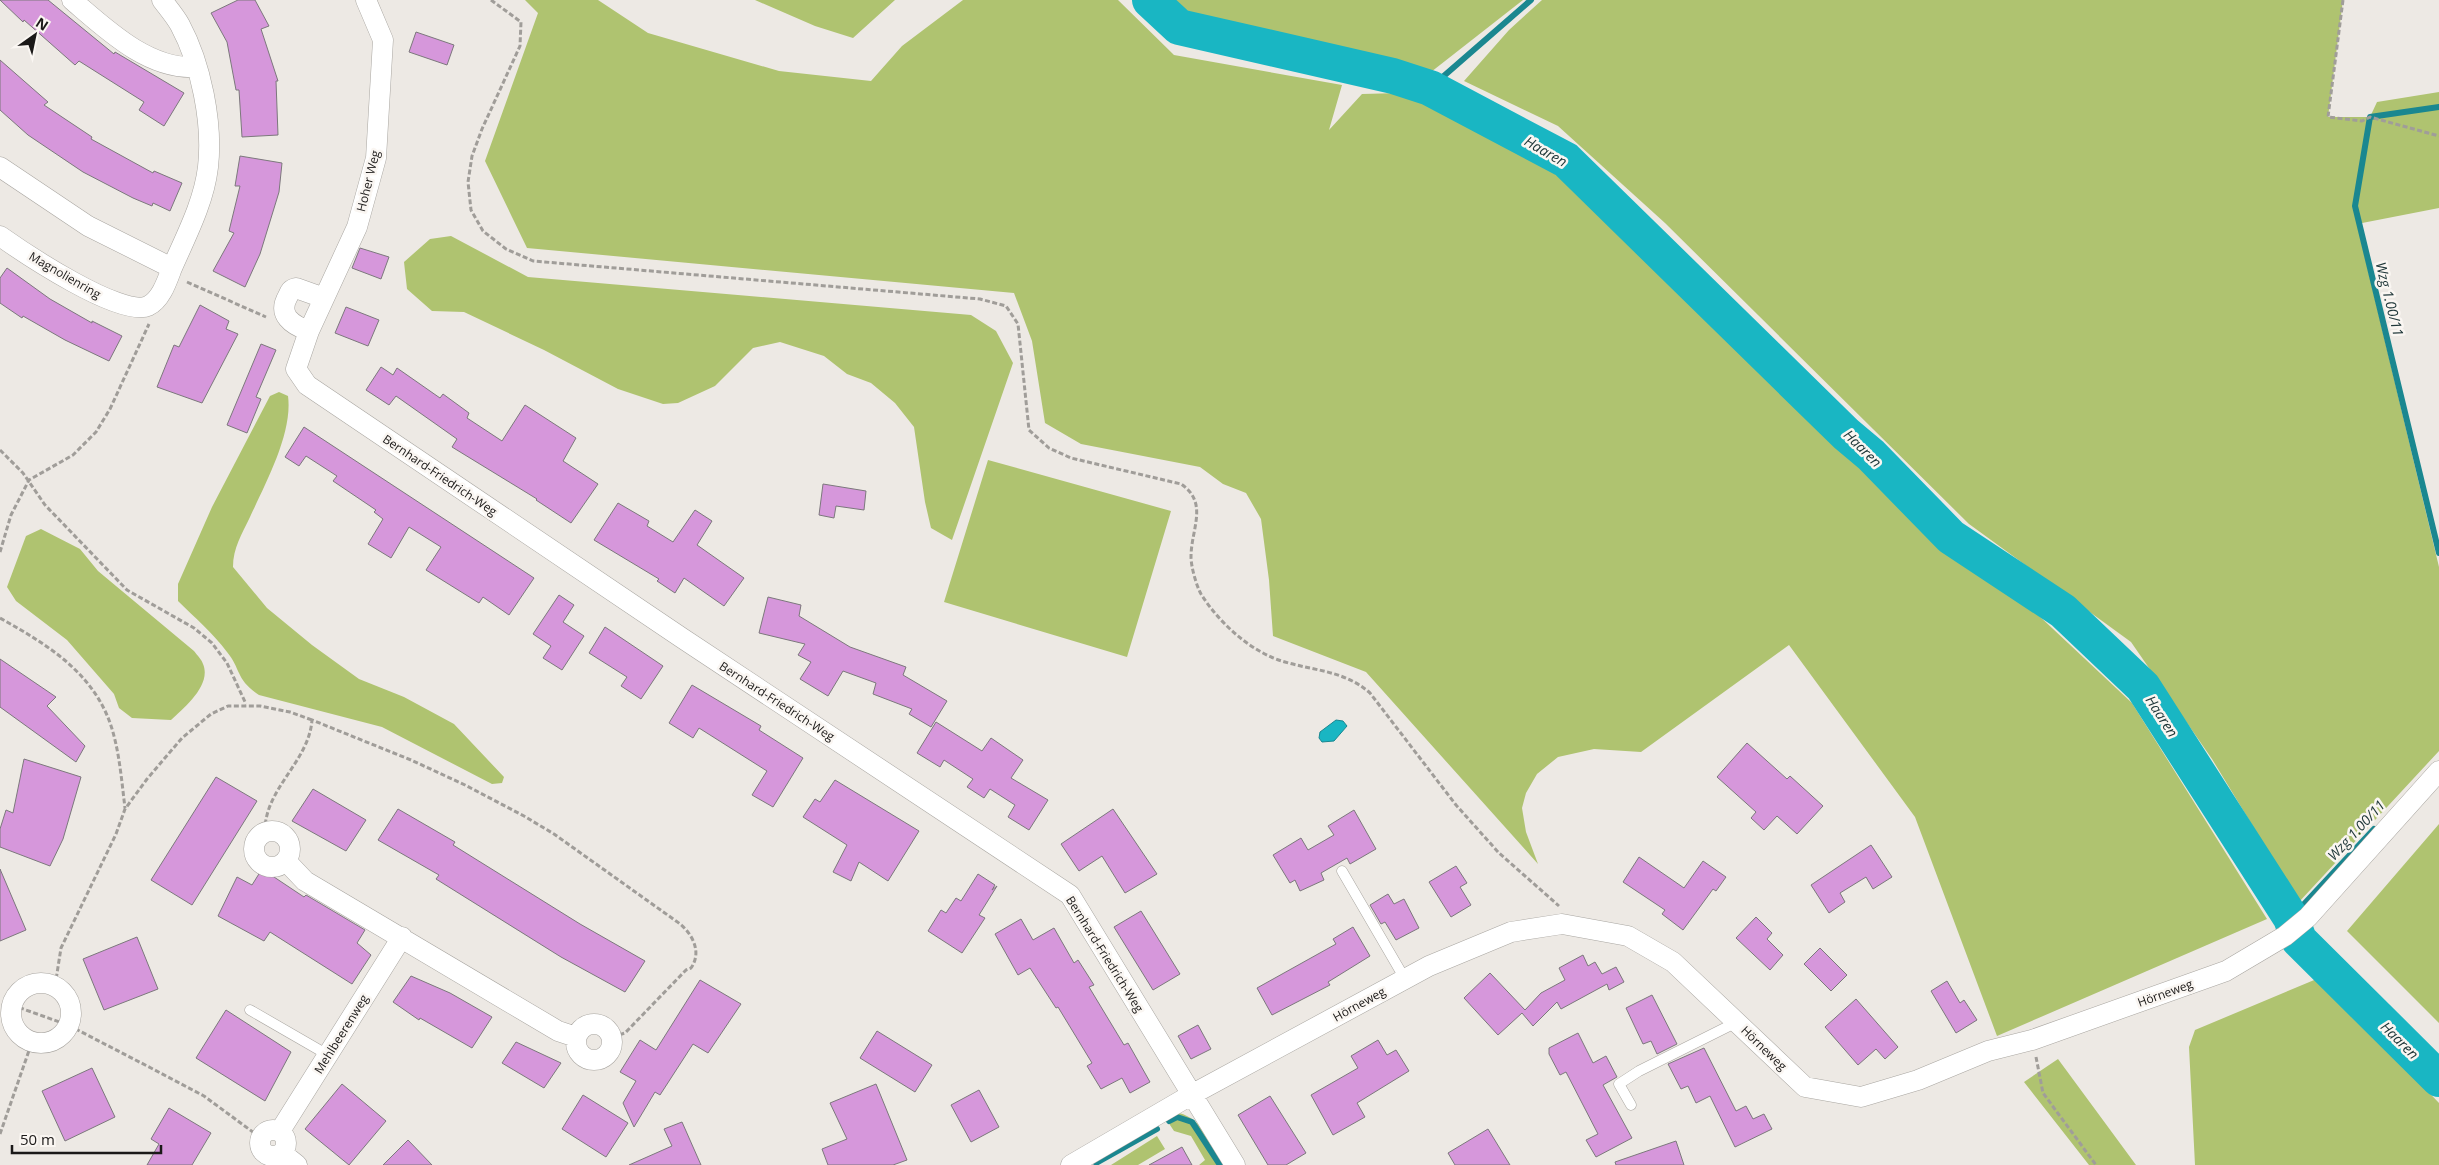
<svg xmlns="http://www.w3.org/2000/svg" width="2439" height="1165" font-family="'Open Sans',sans-serif">
<rect width="100%" height="100%" fill="#ede9e4"/>
<path fill="#afc370" d="M525 0H598L648 33 779 71 871 81 902 46 963 0H1118L1174 55 1342 85 1329 130 1362 94 1400 93 1443 108 1508 140 1568 183 1658 262 1936 542 2036 613 2132 703 2267 919 1997 1036 1915 817 1789 645 1641 752 1594 749 1558 757 1537 774 1526 793 1522 808 1526 832 1538 864 1366 672 1273 636 1269 580 1261 519 1246 493 1223 484 1200 467 1081 444 1045 423 1032 341 1014 293 527 248 485 161 538 13Z
M755 0H895L853 38 815 26Z
M1165 0H1523L1431 72 1292 37 1184 18Z
M1542 0H2343L2328 117H2370L2377 102 2439 92V208L2357 224 2439 567V751L2299 902 2212 759 2131 642 1969 524 1665 223 1558 126 1464 81 1509 30Z
M451 236 528 277 971 315 996 331 1013 363 952 540 931 528 925 502 914 427 895 403 871 383 847 374 824 356 780 342 753 348 715 386 678 403 663 404 618 389 544 350 464 312 432 311 407 289 404 262 430 239Z
M279 392 288 396C293 433 265 484 250 517 242 534 233 548 233 567L267 608 312 645 359 679 404 697 454 724 504 777 502 783 492 784 382 727 259 695C236 680 241 669 227 652 213 633 195 618 178 601V584L212 507 270 396Z
M988 460 1171 511 1127 657 944 602Z
M41 529 80 549 98 571 194 651C197 655 202 660 203 664 212 685 184 708 171 720L132 718 119 708 114 694 67 640 16 601 7 587 26 536Z
M2439 824V1023L2347 931Z
M2319 978 2439 1103V1165H2195L2189 1047 2195 1030Z
M2058 1059 2136 1165H2089L2024 1082Z
M1179 1113C1203 1119 1212 1145 1224 1165H1199L1205 1160 1191 1136 1174 1131 1166 1119Z
M1157 1136 1165 1149 1138 1165H1111Z"/>
<path fill="#19b6c3" stroke="#1a8790" d="M1336 720 1343 721 1347 726 1334 741 1322 742 1319 738 1320 732Z"/>
<g fill="none" stroke-linecap="round" stroke-linejoin="round">
<path stroke="#1a8790" stroke-width="6" d="M1430 88 1531 0
M2439 107 2370 117 2355 206 2439 553
M2291 918 2374 829
M1169 1121 1177 1117 1192 1122 1220 1165
M1096 1163 1157 1129"/>
<path stroke="#19b6c3" stroke-width="36" d="M1150 0 1179 27 1393 76 1430 88 1566 160 1846 434 1871 455 1951 537 2063 611 2143 687 2291 918 2299 940 2439 1079"/>
</g>
<path fill="#d697db" stroke="#7c787c" d="M0 0H48L114 54 115 52 184 93 164 126 139 110 144 102 79 61 75 65 24 20 23 22Z
M238 0H255L269 26 261 29 278 81H276L278 135 242 137 239 90H236L227 42 211 13Z
M416 32 454 45 447 65 409 52Z
M0 60 48 102 44 105 92 137 91 139 153 173 154 171 182 183 170 211 153 203 152 206 133 198 83 172 28 135 0 110Z
M240 156 282 163 279 192 260 254 245 287 213 271 234 233 229 231 240 186H235Z
M360 248 389 257 381 279 352 268Z
M7 268 50 299 92 323V321L122 336 109 361 65 340 23 316 22 318 0 303V278Z
M200 305 229 321 226 329 238 334 202 403 157 387 174 345 179 347Z
M346 307 379 320 368 346 335 333Z
M261 344 276 350 256 397 261 399 247 433 227 425Z
M381 367 393 375 397 368 440 398 443 394 469 413 467 418 502 441 525 405 576 438 563 461 598 484 571 523 536 500 537 499 452 447 457 439 396 396 389 405 366 390Z
M304 427 534 578 509 615 483 597 479 603 426 570 441 547 409 527 391 558 368 544 383 519 374 512 376 510 333 481 337 476 306 456 299 466 285 457Z
M823 484 866 491 864 510 836 506 834 518 819 515Z
M618 503 649 521 647 526 673 542 695 510 712 521 697 545 744 578 724 606 684 578 675 593 657 581 659 579 594 540Z
M559 595 574 605 563 622 584 636 562 670 543 658 551 646 533 634Z
M768 597 801 605 799 616 850 647 906 667 903 675 947 701 931 727 909 714 912 709 873 694 876 683 843 671 828 696 800 679 811 662 798 655 805 644 759 633Z
M605 627 663 666 641 699 621 686 627 677 589 653Z
M0 659 56 697 47 706 85 746 76 762 0 707Z
M692 685 761 726 759 730 803 758 773 807 752 795 767 771 699 728 693 738 669 723Z
M936 722 982 751 991 738 1023 760 1011 778 1048 800 1029 830 1008 817 1015 805 990 789 984 798 967 787 973 779 944 760 940 767 917 753Z
M1747 743 1787 779 1790 776 1823 806 1797 834 1777 816 1764 830 1751 818 1756 812 1717 777Z
M24 759 81 777 63 839 50 866 0 847V829L6 810 13 813Z
M216 777 257 801 192 905 151 880Z
M835 780 919 831 888 881 859 862 851 881 833 872 847 845 803 817 815 799 820 802Z
M313 789 366 820 346 851 292 821Z
M398 809 455 842 453 845 580 924 645 961 625 992 561 957 436 879 439 875 378 840Z
M1113 809 1157 874 1125 893 1102 856 1079 871 1061 844Z
M1354 810 1376 849 1350 864 1347 858 1321 873 1324 880 1300 891 1295 880 1290 883 1273 855 1301 838 1308 850 1334 835 1328 826Z
M1871 845 1892 877 1873 889 1866 877 1840 893 1845 902 1829 913 1811 885Z
M1639 857 1684 888 1703 861 1726 877 1716 891 1713 889 1683 930 1662 914 1665 910 1623 882Z
M1456 866 1467 883 1460 887 1471 905 1451 917 1429 882Z
M0 869 26 930 0 941Z
M262 869 304 897 306 895 365 930 357 943 371 955 352 984 270 932 264 941 218 916 237 877 252 885Z
M978 874 995 885 992 890 997 886 979 915 985 918 962 953 928 931 941 910 946 913 956 898 961 901Z
M1388 894 1394 904 1404 899 1419 928 1396 940 1385 922 1381 924 1370 905Z
M1141 911 1180 974 1153 990 1114 927Z
M1756 917 1772 933 1767 939 1783 955 1770 970 1736 938Z
M1021 919 1033 940 1054 928 1074 963 1078 960 1094 985 1089 987 1124 1045 1128 1043 1150 1082 1130 1093 1122 1078 1101 1089 1087 1066 1092 1063 1058 1007 1056 1008 1030 968 1018 975 995 934Z
M1353 927 1370 956 1328 982 1330 985 1272 1015 1257 988 1336 944 1333 939Z
M137 937 158 989 104 1010 83 959Z
M1820 948 1847 975 1831 991 1804 964Z
M1583 955 1588 966 1595 962 1602 974 1616 967 1624 982 1609 990 1607 984 1561 1009 1557 1002 1533 1026 1522 1013 1498 1035 1464 998 1490 973 1525 1010 1541 993 1565 980 1559 968Z
M411 976 450 993 492 1017 472 1048 420 1018 419 1020 393 1002Z
M700 980 741 1004 708 1053 693 1044 660 1095 655 1092 634 1127 623 1103 636 1081 620 1072 640 1040 656 1050Z
M1947 981 1960 1003 1964 1000 1977 1020 1956 1033 1931 991Z
M1652 995 1677 1044 1657 1054 1651 1041 1643 1044 1626 1008Z
M1856 999 1898 1047 1885 1059 1876 1049 1858 1065 1825 1027Z
M226 1010 291 1052 265 1101 196 1058Z
M1198 1025 1211 1049 1191 1059 1178 1036Z
M877 1031 932 1065 915 1092 860 1058Z
M1578 1033 1593 1063 1606 1056 1617 1077 1603 1085 1632 1138 1596 1157 1586 1140 1598 1134 1566 1072 1560 1075 1549 1054V1048Z
M1378 1040 1387 1055 1396 1050 1409 1071 1357 1103 1365 1117 1333 1135 1311 1095 1358 1068 1351 1056Z
M516 1042 561 1063 544 1088 502 1063Z
M1704 1048 1736 1111 1746 1106 1753 1119 1764 1114 1772 1129 1735 1147 1710 1096 1696 1103 1688 1086 1681 1089 1668 1064Z
M92 1068 115 1117 65 1141 42 1091Z
M342 1084 386 1121 349 1165 305 1129Z
M876 1084 907 1160 893 1165H828L822 1149 847 1139 830 1103Z
M979 1090 999 1127 971 1142 951 1105Z
M583 1095 628 1123 606 1157 562 1129Z
M1270 1096 1306 1153 1286 1165H1268L1238 1115Z
M169 1108 211 1133 192 1165H147L159 1144 151 1139Z
M682 1122 701 1165H629L672 1146 664 1129Z
M1488 1129 1510 1165H1455L1448 1153Z
M408 1140 432 1165H383Z
M1676 1141 1684 1165H1616L1615 1162Z
M1182 1147 1192 1165H1149Z"/>
<g fill="none" stroke-linecap="round" stroke-linejoin="round">
<g stroke="#a9a6a1" stroke-width="11">
<path id="lane" d="M1342 871 1405 979
M250 1010 328 1055
M1631 1105 1619 1084 1639 1071 1737 1022"/>
</g>
<g stroke="#a9a6a1" stroke-width="21">
<path id="street" d="M72 0C106 29 148 70 196 67
M162 0C168 8 175 16 180 25 201 64 213 123 208 167 204 202 186 236 172 268
M366 0 383 40 376 158 357 227 309 331 296 369 307 385 682 638 1070 895 1235 1165
M0 167 88 226 172 268C167 281 161 300 148 306 121 318 24 253 0 236
M309 331C292 325 277 315 288 296 290 291 291 289 296 288L324 298
M254 849a18 18 0 1 1 36 0a18 18 0 1 1-36 0Z
M286 861 305 881 558 1031 576 1037
M11 1013a30 30 0 1 1 60 0a30 30 0 1 1-60 0Z
M576 1042a18 18 0 1 1 36 0a18 18 0 1 1-36 0Z
M260 1143a13 13 0 1 1 26 0a13 13 0 1 1-26 0Z
M280 1131 402 937
M282 1153 297 1165
M1071 1165 1191 1095 1429 966 1511 932 1562 924 1628 936 1673 962 1805 1087 1861 1097 1918 1080 1988 1051 2032 1040 2226 971 2285 936 2308 917 2439 771"/>
</g>
<path stroke="#a09d99" stroke-width="3" stroke-dasharray="5 2.5" stroke-linecap="butt" d="M491 0 521 22 520 46 482 129 472 156 468 182 471 210 483 231 506 249 533 261 980 299 1006 306 1018 324 1029 430 1049 448 1071 458 1181 484C1209 503 1191 529 1191 557 1191 566 1196 585 1201 594 1219 623 1252 653 1285 662 1316 671 1345 671 1370 693L1456 805 1499 853 1559 906
M2343 0 2328 117 2362 121 2370 117 2439 136
M187 282 266 317
M0 450 23 473 45 505 127 590 194 628 212 643 227 663 246 704
M0 552 11 515 29 480 73 455 96 432 110 409 149 324
M0 618C50 646 99 676 114 736 120 759 122 784 125 808
M265 832C264 789 309 762 312 720L411 760 465 785 524 816 554 834 676 921C691 931 703 951 691 968L686 970 625 1033 612 1037
M55 986 61 948 116 834 125 809 147 779 182 738 211 714 228 706H260L290 712 312 720
M12 1005 68 1025 151 1068 204 1096 261 1138
M2036 1057 2043 1093 2096 1165
M0 1134 32 1042"/>
<use href="#lane" stroke="#fff" stroke-width="10"/>
<use href="#street" stroke="#fff" stroke-width="20"/>
</g>
<g text-anchor="middle" dominant-baseline="central" stroke-width="5" stroke-linejoin="round" paint-order="stroke">
<g font-size="12" fill="#1b1918" stroke="#faf6f2">
<text transform="translate(368 181) rotate(-76)">Hoher Weg</text>
<text transform="translate(65 275) rotate(30)">Magnolienring</text>
<text transform="translate(440 475) rotate(34)">Bernhard-Friedrich-Weg</text>
<text transform="translate(777 701) rotate(33)">Bernhard-Friedrich-Weg</text>
<text transform="translate(1105 954) rotate(58)">Bernhard-Friedrich-Weg</text>
<text transform="translate(2165 993) rotate(-20)">Hörneweg</text>
<text transform="translate(1359 1004) rotate(-29)">Hörneweg</text>
<text transform="translate(341 1034) rotate(-58)">Mehlbeerenweg</text>
<text transform="translate(1764 1048) rotate(44)">Hörneweg</text>
</g>
<g font-size="14" font-style="italic" fill="#20383a" stroke="#faf6f2">
<text transform="translate(1546 151) rotate(30)">Haaren</text>
<text transform="translate(2390 299) rotate(76)">Wzg 1.00/11</text>
<text transform="translate(1863 448) rotate(45)">Haaren</text>
<text transform="translate(2162 716) rotate(57)">Haaren</text>
<text transform="translate(2356 830) rotate(-47)">Wzg 1.00/11</text>
<text transform="translate(2400 1040) rotate(45)">Haaren</text>
</g>
</g>
<g transform="translate(35 35) rotate(33)" stroke="#faf6f2" stroke-width="4" paint-order="stroke">
<path d="M0-4L9 19L0 12L-9 19Z" fill="#1b1918"/>
<text y="-8" font-size="14" font-weight="bold" text-anchor="middle" fill="#1b1918">N</text>
</g>
<path d="M12 1145v8h149v-8" fill="none" stroke="#1b1918" stroke-width="2.5"/>
<text x="20" y="1145" font-size="15" fill="#1b1918" stroke="#faf6f2" stroke-width="4" paint-order="stroke">50 m</text>
</svg>
